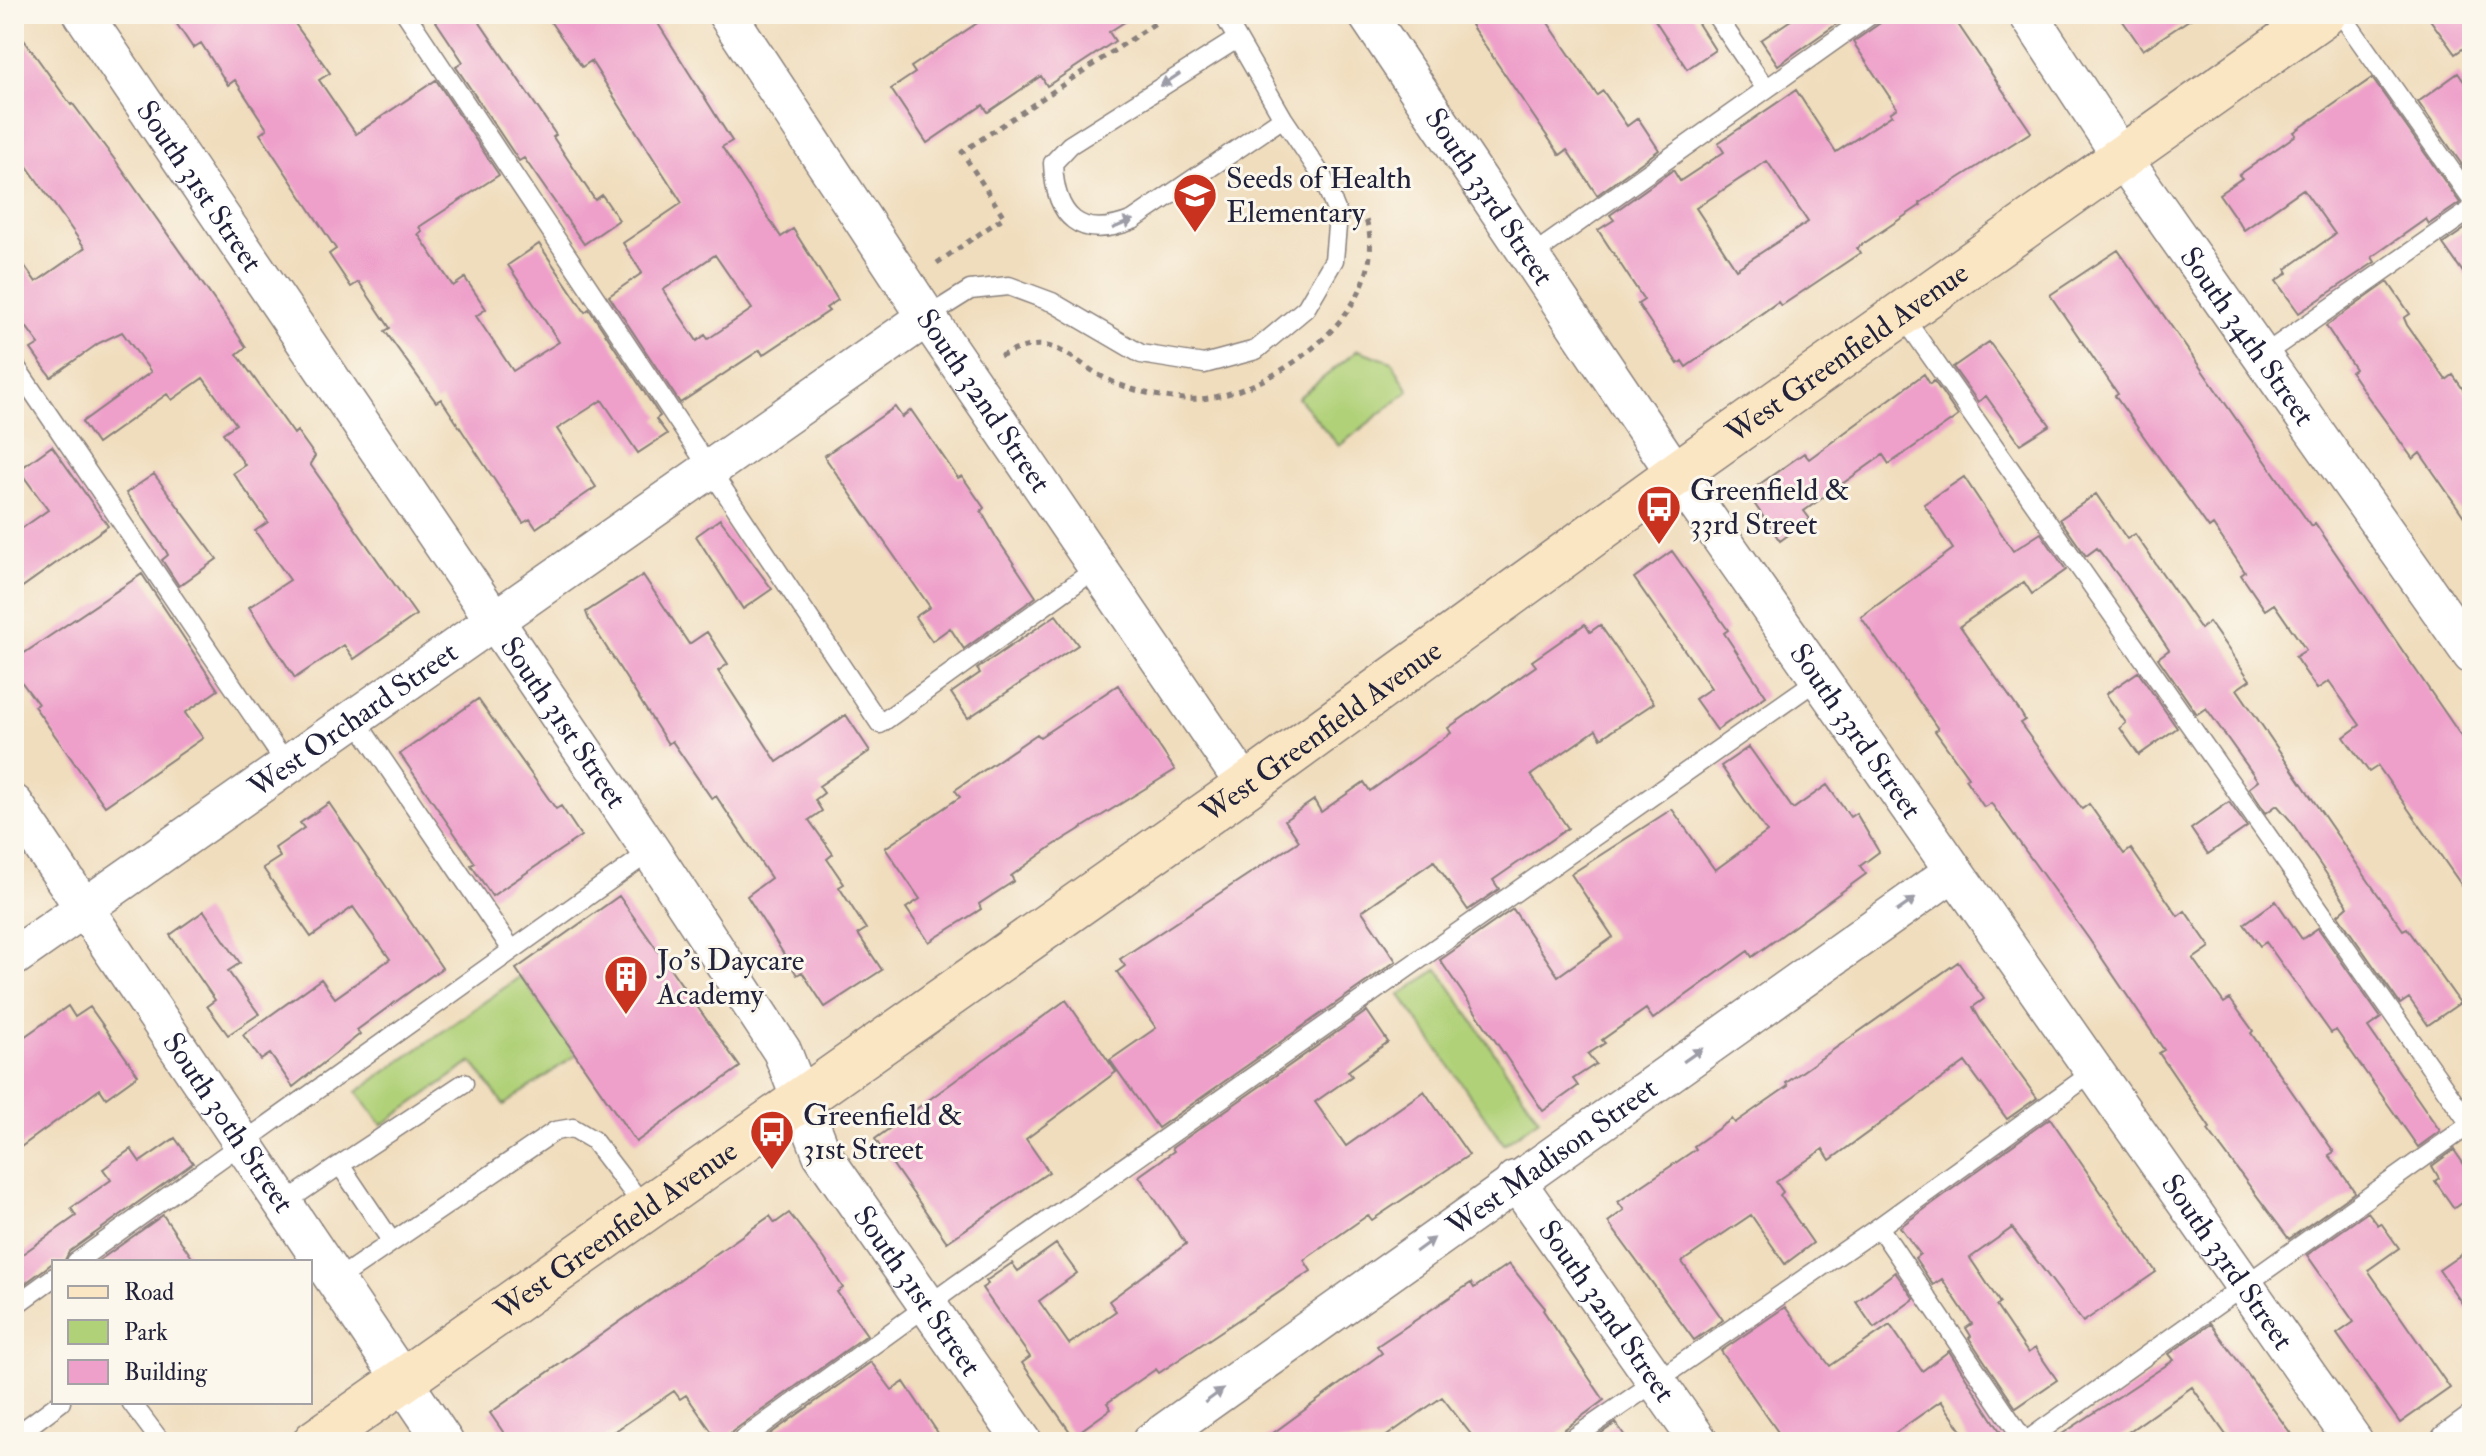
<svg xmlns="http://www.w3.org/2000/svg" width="2486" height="1456" font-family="'IM FELL Double Pica',serif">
<rect width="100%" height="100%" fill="#fbf7ec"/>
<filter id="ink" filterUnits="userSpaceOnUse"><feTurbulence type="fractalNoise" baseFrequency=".0125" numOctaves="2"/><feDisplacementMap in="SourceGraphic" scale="16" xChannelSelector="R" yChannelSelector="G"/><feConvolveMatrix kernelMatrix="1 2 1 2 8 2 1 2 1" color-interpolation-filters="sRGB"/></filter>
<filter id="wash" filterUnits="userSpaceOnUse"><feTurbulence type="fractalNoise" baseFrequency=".006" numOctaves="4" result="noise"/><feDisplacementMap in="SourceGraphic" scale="32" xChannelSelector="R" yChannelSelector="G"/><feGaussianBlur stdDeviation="1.8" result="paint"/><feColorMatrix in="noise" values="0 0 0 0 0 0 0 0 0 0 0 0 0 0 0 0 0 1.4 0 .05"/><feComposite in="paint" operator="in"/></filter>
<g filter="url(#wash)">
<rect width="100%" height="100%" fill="#f0ddbd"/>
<path fill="#b1d179" stroke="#6a7a5a" stroke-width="2" d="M1358 350 1392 362 1409 391 1339 446 1298 398Z
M1438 969 1539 1119 1504 1144 1400 995Z
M521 976 576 1055 504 1105 472 1062 382 1125 357 1092Z"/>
<g id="blocks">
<path fill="#eea0ca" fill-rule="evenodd" d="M170 14H288L330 73 319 80 356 134 436 80 499 175 419 227 422 231 418 234 453 286 465 278 486 309 476 316 513 371 559 342 508 265 539 244 585 312 589 309 660 416 656 419 667 434 638 453 602 400 557 429 596 487 536 528 530 519 523 523 441 399 436 402 385 331 390 328 359 282 351 287 329 254 336 249 260 134 267 129 235 80 228 85 201 43 193 48Z
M431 14H474L556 135 553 137 595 200 602 195 619 220 584 244 524 158 519 161 456 67 463 62Z
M545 14H652L732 141 722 147 781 237 793 229 838 300 826 308 829 311 763 355 760 350 680 403 609 296 642 273 623 243 682 203 591 61 582 67ZM715 255 752 309 708 339 705 335 697 341 663 290Z
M991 14H1137L1109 32 1115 41 1047 86 1041 76 988 112 983 105 927 143 891 89 915 73 911 67Z
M1487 14H1542L1597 95 1603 91 1627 126 1638 118 1659 150 1597 195 1567 150 1560 155 1471 25Z
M1651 14H1692L1715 50 1687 69Z
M1800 14H1851L1778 65 1761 40Z
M1884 14H1951L2031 132 1920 203 1921 205 1857 248 1860 253 1781 306 1778 302 1686 367 1682 361 1678 364 1638 304 1644 300 1598 230 1614 220 1610 215 1673 170 1680 181 1724 152 1718 143 1796 90 1836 152 1892 115 1890 113 1897 108 1853 42 1880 23ZM1767 161 1808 222 1736 269 1696 208Z
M2118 14H2198L2143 50Z
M2426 14H2472V42L2455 54Z
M14 26 71 105 73 104 118 164 224 314 246 347 237 354 294 434 297 431 315 456 310 464 416 615 354 659 344 645 295 678 249 607 290 580 255 531 268 522 233 473 245 465 223 433 236 424 203 378 172 400 167 394 97 444 82 422 151 372 122 332 99 343 51 377 31 349 39 344 14 310V251L36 282 85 248 14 148Z
M2458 73 2472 93V179L2418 102Z
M2372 78 2460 203 2429 224 2426 219 2372 257 2375 262 2299 313 2276 281 2288 273 2286 269 2335 234 2303 189 2244 230 2219 194 2242 178 2239 175 2296 135 2294 132Z
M2472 224V285L2443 244Z
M2118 250 2311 526 2315 523 2472 752V900L2378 766 2369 772 2344 737 2360 725 2329 681 2317 689 2295 657 2306 650 2274 604 2265 610 2241 575 2245 572 2213 525 2209 528 2115 396 2118 394 2050 295Z
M2388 282 2410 314 2404 318 2407 325 2446 380 2453 375 2472 402V528L2420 453 2413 459 2368 397 2351 372 2355 369 2326 326Z
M1989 342 2050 425 2020 444 1986 396 1978 402 1953 367Z
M1924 374 1930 384 1934 381 1958 416 1889 464 1883 455 1804 511 1810 519 1780 541 1747 493 1804 453 1809 459Z
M895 407 902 417 911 410 958 478 962 476 984 508 981 511 996 537 1036 597 964 649 950 628 932 641 915 617 930 607 824 456Z
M52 446 108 526 14 593V534L48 510 19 470Z
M154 474 217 559 179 586 162 560 168 555 166 551 126 493Z
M1964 477 2013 551 2041 533 2066 570 2032 594 2024 582 1960 626 2021 713 2025 720 2020 723 2082 809 2089 804 2124 854 2131 849 2178 916 2185 911 2210 947 2193 959 2224 1003 2230 999 2253 1031 2251 1033 2334 1152 2329 1155 2355 1192 2289 1239 2208 1130 2210 1128 2159 1053 2164 1050 2089 939 1991 803 1984 807 1965 779 1968 777 1935 731 1938 729 1861 617 1953 549 1924 504Z
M2096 494 2127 539 2135 534 2201 629 2209 622 2250 680 2237 689 2374 889 2403 930 2407 928 2460 1003 2428 1025 2409 998 2400 1004 2338 915 2348 906 2291 821 2277 805 2266 813 2249 788 2258 781 2206 708 2197 714 2158 658 2169 650 2126 586 2097 548 2086 556 2060 519Z
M720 519 772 589 743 609 696 536Z
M1672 551 1728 630 1724 633 1766 696 1717 730 1695 699 1711 688 1634 578Z
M142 574 218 690 185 713 203 738 105 806 34 706 38 704 14 672V660Z
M643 575 689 644 707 632 728 664 718 671 777 762 846 715 870 751 819 786 824 793 815 800 822 811 809 820 833 854 827 859 844 884 839 887 866 929 858 934 882 970 825 1007 802 972 797 975 747 896 771 878 716 796 712 799 672 741 668 744 589 620 586 612Z
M1056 615 1078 645 968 718 951 693 980 673 977 669Z
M1585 624 1590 632 1600 625 1654 703 1601 738 1596 730 1531 775 1568 828 1493 880 1499 889 1468 910 1434 861 1362 911 1396 961 1158 1128 1110 1060 1156 1028 1117 972 1125 966 1120 959 1299 841 1285 820 1314 800 1321 812 1364 782 1370 791 1451 733 1448 728 1536 666 1532 661Z
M2138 672 2177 728 2139 755 2120 728 2126 723 2106 694Z
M1118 685 1175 770 1051 847 1011 876 1014 881 979 904 981 909 929 942 906 908 920 899 885 848 960 797 955 790 1037 734 1040 737Z
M478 699 556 809 561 806 581 836 492 896 471 865 475 863 400 754Z
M1749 747 1793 809 1827 785 1850 817 1856 813 1879 852 1860 866 1866 874 1752 957 1748 951 1653 1019 1646 1009 1602 1040 1605 1043 1588 1054 1596 1064 1573 1079 1578 1086 1543 1111 1440 960 1513 909 1558 976 1613 937 1571 874 1672 809 1715 870 1767 832 1721 766Z
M2229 802 2247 827 2208 854 2191 829Z
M329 803 442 968 357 1030 360 1034 293 1087 270 1054 261 1060 243 1035 321 979 335 998 390 959 353 907 311 937 263 868 280 857 275 848 304 828 300 823Z
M619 896 740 1067 636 1142 516 969Z
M2276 901 2302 939 2318 928 2381 1018 2368 1027 2440 1131 2418 1147 2336 1030 2331 1033 2266 942 2260 946 2244 924Z
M204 911 240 963 228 971 259 1014 228 1035 207 1006 215 1000 170 935Z
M1958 962 1984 999 1973 1007 1981 1021 2037 1098 2007 1119 1965 1062 1830 1160 1823 1149 1776 1182 1783 1192 1780 1195 1813 1243 1785 1264 1751 1215 1689 1257 1682 1262 1723 1320 1694 1340 1608 1222 1624 1210 1618 1202 1696 1149 1694 1146 1732 1119 1735 1123 1788 1086 1786 1083Z
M1066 1000 1116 1072 1026 1139 1049 1172 947 1242 875 1139Z
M68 1006 75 1017 90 1007 138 1075 106 1098 100 1089 14 1152V1044Z
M1367 1011 1388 1042 1348 1071 1352 1076 1315 1102 1346 1146 1424 1091 1469 1155 1372 1220 1368 1215 1304 1260 1311 1271 1159 1373 1156 1369 1107 1403 1111 1409 1073 1436 1022 1363 1030 1357 982 1288 988 1284 986 1281 1012 1263 1018 1271 1056 1244 1077 1273 1039 1301 1069 1344 1116 1311 1109 1301 1186 1244 1139 1176 1174 1151 1172 1148Z
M2050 1118 2156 1272 2083 1322 2012 1228 1970 1258 2000 1303 1996 1306 2028 1353 2035 1348 2057 1380 2016 1408 1969 1338 1971 1336 1966 1328 1972 1324 1942 1279 1933 1285 1915 1258 1920 1254 1900 1227Z
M175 1138 193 1163 69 1252 64 1262H54L23 1285 14 1272V1260L76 1216 71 1208 111 1180 103 1169 131 1149 140 1162Z
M2454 1150 2472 1176V1195L2454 1208 2435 1181 2439 1178 2432 1166Z
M2368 1212 2378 1225 2381 1223 2399 1248 2368 1270 2450 1388 2400 1423 2337 1334 2354 1322 2307 1255Z
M789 1213 824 1258 843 1288 837 1292 867 1335 732 1432 727 1442H719L686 1395 680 1399 674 1391 599 1442H510L490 1413 770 1216 775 1223Z
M163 1215 195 1262H97Z
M2472 1247V1318L2439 1270Z
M1509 1264 1545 1308 1543 1310 1604 1400 1561 1432 1556 1442H1477L1442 1397 1378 1442H1261L1382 1353 1377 1346 1471 1283 1474 1288Z
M1895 1272 1914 1299 1874 1328 1856 1302Z
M1785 1307 1830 1366 1890 1325 1922 1371 1949 1351 2007 1442H1970L1941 1401 1882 1442H1785L1721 1351Z
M2211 1324 2297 1442H2231L2192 1387 2114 1442H2050L2174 1360 2169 1354Z
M871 1362 892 1390 904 1382 944 1442H759Z
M1616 1423 1629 1442H1589Z"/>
</g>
</g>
<g filter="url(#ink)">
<use href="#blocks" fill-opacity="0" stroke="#89807c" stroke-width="2"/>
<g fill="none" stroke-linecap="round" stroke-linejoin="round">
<g stroke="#89807c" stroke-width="21">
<path id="service" d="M406 14 880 724 1097 568
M1715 14 1766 89
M2341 14 2472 200
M1237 39 1070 145 1053 163C1055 218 1080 241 1133 220L1283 118
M1531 256 1872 14
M1902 315 2470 1124
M927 317 970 290 1009 286 1052 302 1141 354 1204 364 1256 350 1306 308 1334 260 1338 215 1322 176 1283 118 1223 14
M2262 356 2472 209
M14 364 288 767
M355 719 512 950
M340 1165 464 1083
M283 1204 340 1165 392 1242
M1879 1227 2025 1442
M76 1262 651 851
M335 1281 555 1131 573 1128 593 1140 645 1208
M14 1306 54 1277
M131 1402 161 1442
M14 1437 61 1402
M739 1442 956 1285 1820 678
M1568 1442 1879 1227 2096 1070
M2025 1442 2472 1123"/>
</g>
<g stroke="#89807c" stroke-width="41">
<g id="minor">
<path id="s1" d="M83 14 651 851 782 1051 822 1154 1023 1442"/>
<path id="s2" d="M727 14 927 317 1246 786"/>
<path id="s3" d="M1367 14 1676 474 2354 1442"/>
<path id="s4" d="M2028 14 2123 159 2472 655"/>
<path id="s5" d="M14 804 444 1442"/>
<path id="s6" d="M14 957 927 317"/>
<path id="s7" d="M1515 1180 1699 1442"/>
<path id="s8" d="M1151 1442 1954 871"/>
<path d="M2450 1442 2472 1426"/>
</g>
</g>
<g stroke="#89807c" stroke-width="47">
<g id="secondary">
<path id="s9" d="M315 1442 1246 786 1676 474 2324 14"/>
</g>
</g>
<path stroke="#89807c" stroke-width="5" stroke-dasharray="6 6" stroke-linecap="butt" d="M937 263 1004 217 962 152 1169 14
M1000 356C1015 350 1030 343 1047 346 1064 349 1084 366 1099 375 1126 390 1169 401 1199 399 1275 394 1395 306 1366 220"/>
<use href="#service" stroke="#fff" stroke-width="18"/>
<use href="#minor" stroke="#fff" stroke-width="38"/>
<use href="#secondary" stroke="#fbe6c4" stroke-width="44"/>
</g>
<defs><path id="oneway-solid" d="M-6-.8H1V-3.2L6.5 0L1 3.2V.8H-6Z" transform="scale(2)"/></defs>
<g fill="#9c9ca7">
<use href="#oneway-solid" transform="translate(1170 80) rotate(147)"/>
<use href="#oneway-solid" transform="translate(1123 224) rotate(-23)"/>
<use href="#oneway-solid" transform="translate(1906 905) rotate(-35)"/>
<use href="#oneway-solid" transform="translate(1693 1055) rotate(-35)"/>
<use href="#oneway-solid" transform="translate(1425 1245) rotate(-36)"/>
<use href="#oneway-solid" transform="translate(1214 1396) rotate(-36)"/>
</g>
</g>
<defs>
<g id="school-pin" transform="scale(2.3)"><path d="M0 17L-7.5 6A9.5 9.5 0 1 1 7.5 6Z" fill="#c8321e" stroke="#fbf7ec"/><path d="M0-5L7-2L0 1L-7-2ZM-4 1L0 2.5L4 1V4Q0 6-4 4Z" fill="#fff"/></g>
<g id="bus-pin" transform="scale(2.3)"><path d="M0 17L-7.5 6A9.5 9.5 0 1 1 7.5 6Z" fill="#c8321e" stroke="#fbf7ec"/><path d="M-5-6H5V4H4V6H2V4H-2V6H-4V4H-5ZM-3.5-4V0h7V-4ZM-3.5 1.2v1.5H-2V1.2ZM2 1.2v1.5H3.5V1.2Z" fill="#fff"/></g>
<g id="building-pin" transform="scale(2.3)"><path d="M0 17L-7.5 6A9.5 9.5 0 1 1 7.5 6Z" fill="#c8321e" stroke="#fbf7ec"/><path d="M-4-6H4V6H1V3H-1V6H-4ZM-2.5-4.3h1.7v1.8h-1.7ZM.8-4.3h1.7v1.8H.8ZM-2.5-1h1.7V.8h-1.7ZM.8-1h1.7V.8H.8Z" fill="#fff"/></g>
</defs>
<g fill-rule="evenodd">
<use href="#school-pin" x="1195" y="195"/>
<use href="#bus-pin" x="1659" y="507"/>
<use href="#building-pin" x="626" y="977"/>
<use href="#bus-pin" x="772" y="1132"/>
</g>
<g text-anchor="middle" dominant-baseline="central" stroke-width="6" stroke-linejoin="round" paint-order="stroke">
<g font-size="30" fill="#22223b" stroke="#fbf7ec" text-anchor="start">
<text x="1226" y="178">Seeds of Health<tspan x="1226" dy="34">Elementary</tspan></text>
<text x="1690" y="490">Greenfield &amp;<tspan x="1690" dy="34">33rd Street</tspan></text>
<text x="657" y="960">Jo's Daycare<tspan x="657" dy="34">Academy</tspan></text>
<text x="803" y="1115">Greenfield &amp;<tspan x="803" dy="34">31st Street</tspan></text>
</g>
<g font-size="30" fill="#22223b" stroke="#fbf7ec">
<text stroke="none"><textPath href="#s1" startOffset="208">South 31st Street</textPath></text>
<text stroke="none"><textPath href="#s3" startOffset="220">South 33rd Street</textPath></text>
<text stroke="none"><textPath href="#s4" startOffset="390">South 34th Street</textPath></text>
<text stroke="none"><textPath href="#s9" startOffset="1880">West Greenfield Avenue</textPath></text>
<text stroke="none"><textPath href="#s2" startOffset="464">South 32nd Street</textPath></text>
<text stroke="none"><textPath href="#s6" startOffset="414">West Orchard Street</textPath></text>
<text stroke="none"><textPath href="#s1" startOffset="856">South 31st Street</textPath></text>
<text stroke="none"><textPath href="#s9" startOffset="1232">West Greenfield Avenue</textPath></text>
<text stroke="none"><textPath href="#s3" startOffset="868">South 33rd Street</textPath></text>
<text stroke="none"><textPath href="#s5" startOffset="384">South 30th Street</textPath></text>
<text stroke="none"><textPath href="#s8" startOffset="492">West Madison Street</textPath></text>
<text stroke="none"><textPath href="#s9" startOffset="368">West Greenfield Avenue</textPath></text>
<text stroke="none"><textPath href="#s3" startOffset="1516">South 33rd Street</textPath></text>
<text stroke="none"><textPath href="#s1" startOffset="1528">South 31st Street</textPath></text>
<text stroke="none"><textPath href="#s7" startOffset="160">South 32nd Street</textPath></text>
</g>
</g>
<rect width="2486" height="1456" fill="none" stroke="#fbf7ec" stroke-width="48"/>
<rect x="52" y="1260" width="260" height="144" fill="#fbf7ec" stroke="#a4a2a5" stroke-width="2"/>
<rect x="68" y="1286" width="40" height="12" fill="#fbe6c4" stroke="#a4a2a5" stroke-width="2"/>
<text x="124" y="1300" font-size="24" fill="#22223b">Road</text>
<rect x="68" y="1320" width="40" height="24" fill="#b1d179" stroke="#a4a2a5" stroke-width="2"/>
<text x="124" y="1340" font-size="24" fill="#22223b">Park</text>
<rect x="68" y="1360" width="40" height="24" fill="#eea0ca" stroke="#a4a2a5" stroke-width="2"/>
<text x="124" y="1380" font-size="24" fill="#22223b">Building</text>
</svg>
